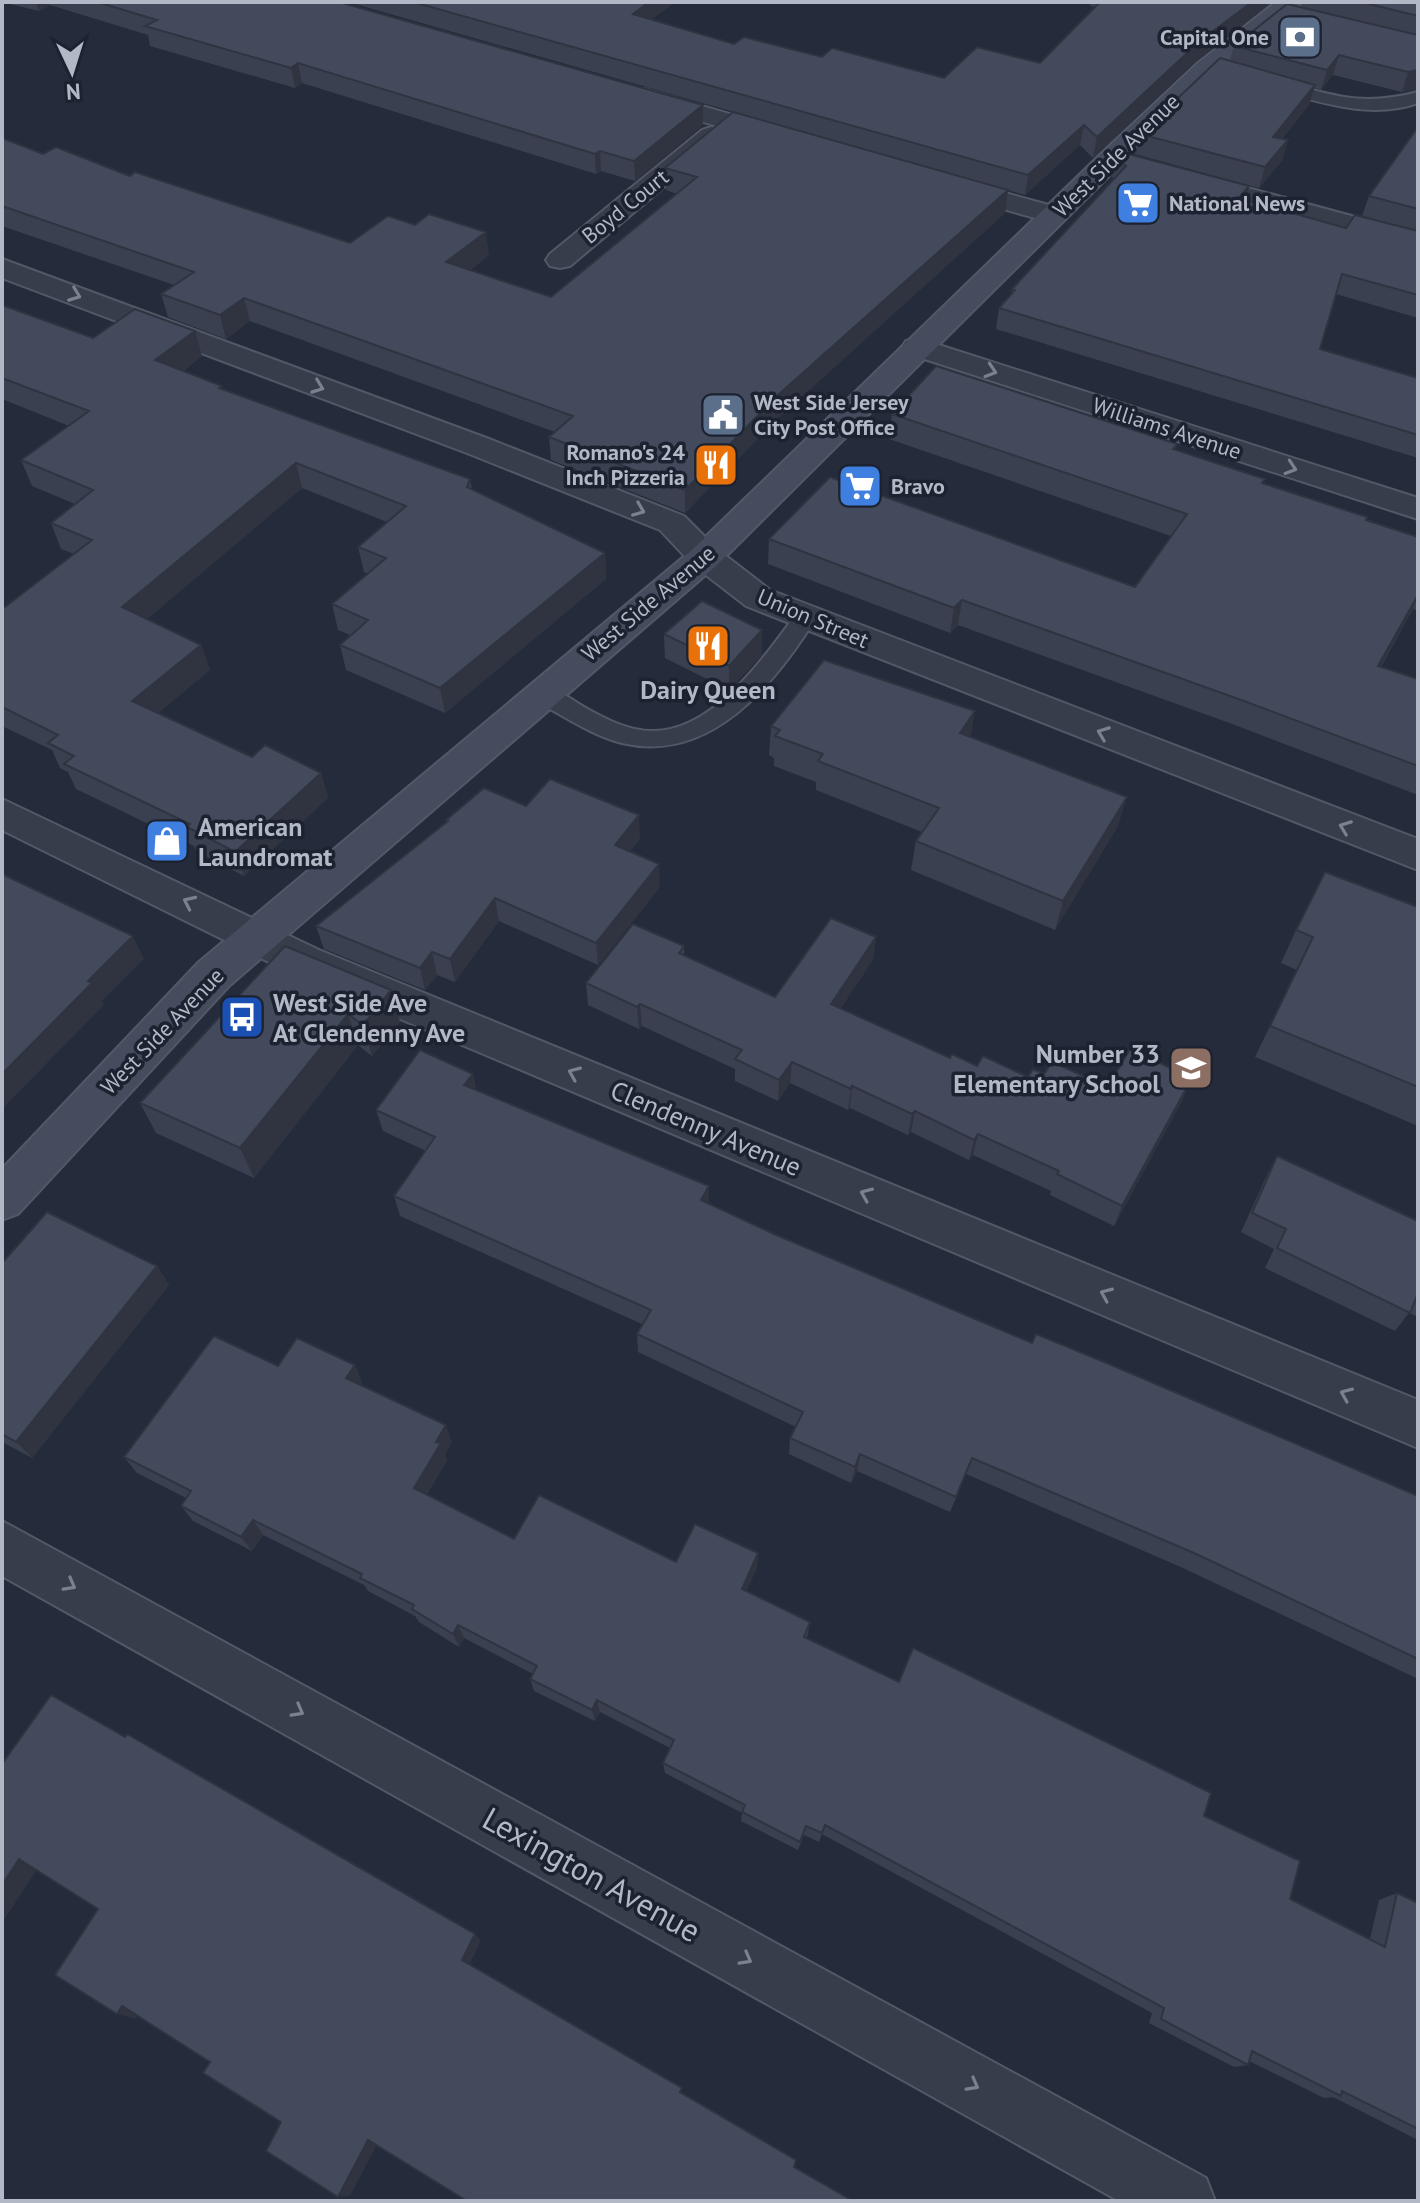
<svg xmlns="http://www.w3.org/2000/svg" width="1420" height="2203" font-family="'PT Sans',sans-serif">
<rect width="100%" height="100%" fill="#242b3a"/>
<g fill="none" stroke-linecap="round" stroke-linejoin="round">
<g stroke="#525866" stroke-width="4">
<path id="service" d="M1278 81C1334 95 1360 107 1418 92V103C1370 120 1320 102 1272 89V83Z
M805 611 813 613 816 618C774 685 710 764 622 743 590 735 562 714 533 700L529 694 533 688C550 683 569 698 584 707 605 719 628 731 653 731 714 731 764 657 797 613Z"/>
</g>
<g stroke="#525866" stroke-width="4">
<path id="minor" d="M644 89 791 132 795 137 791 142 782 145 635 102 631 97 635 92Z
M711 127 720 130 724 135 720 140 570 266 560 268 550 266 546 260 550 254 702 130Z
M1189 172 1418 234V251L1180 186 1176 180 1180 174Z
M951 178 1063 209 1067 215 1063 221 1053 223 942 192 938 186 942 180Z
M2 259 489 439 684 516 717 549 770 590 1418 839V870L746 606 693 565 660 530 467 453 2 278Z
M917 338 1418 498V519L906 353 902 347 906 341Z
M2 799 319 950 1418 1400V1448L289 972 2 830Z
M2 1521 1206 2178 1215 2201H1119L2 1576Z"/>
</g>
<g stroke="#525866" stroke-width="4">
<path id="secondary" d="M1276 2H1303L1216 73 1120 165 717 565 229 986 18 1214 2 1220V1169L199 962 693 549 1102 153 1198 63Z"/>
</g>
<use href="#service" fill="#373d4b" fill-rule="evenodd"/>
<use href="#minor" fill="#373d4b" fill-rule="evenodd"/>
<use href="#secondary" fill="#454c5e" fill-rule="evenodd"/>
</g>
<path fill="#3a404f" d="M2 2H339L703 125 635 181 601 171 596 174 302 83 295 88 150 46 148 35 50 5 39 11Z
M348 2H675L652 19 734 44 822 57 944 78 1040 63 1095 7 1090 6 1091 2H1272L1196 61 1093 158 1080 145 1025 195Z
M1302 2H1418V90L1417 89 1402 92 1333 75 1321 90 1314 88 1309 105 1282 139 1288 140 1282 161 1259 188 1135 154 1140 134 1230 61 1234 46 1301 7Z
M1418 127V318L1336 294 1320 349 1418 378V458L996 329 999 308 1011 295 1012 289 1114 178 1112 177 1116 157 1249 186 1245 200 1346 228 1403 227 1362 216 1369 196Z
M2 138 43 154 130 176 350 243 489 255 470 270 551 297 677 194 666 190 665 168 1008 190 1005 213 777 419 685 513 551 460 549 437 555 432 250 321 226 339 168 317 161 294 174 285 2 226Z
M2 305 93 338 202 356 183 371 222 389 470 479 472 489 605 553 606 579 445 713 346 670 340 645 350 635 338 630 332 604 368 574 364 572 358 547 387 522 302 488 147 619 201 645 210 670 157 713 252 757 321 773 328 798 244 876 196 851 194 846 76 789 68 772 60 768 52 750 2 726V606L5 607 74 554 61 549 51 523 75 504 32 486 21 460 69 426 2 399Z
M892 414 1177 444 1175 449 1263 483 1418 537V611L1413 609 1381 667 1418 679V795L1235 725 958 625 950 633 768 564 769 539 1135 587 1171 536 889 439Z
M762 630V655L729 690 665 658 664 634Z
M975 711 970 737 1118 826 1055 930 911 870 916 841 922 832 816 790V782L774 766V758L769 755 771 726Z
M526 806 640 839 630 851 660 887 598 965 499 921 455 982 437 975 425 990 324 949 316 926 446 823V820Z
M1418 907V1126L1255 1057 1297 970 1281 963 1296 930Z
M876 937 873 960 840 1009 950 1058 977 1066 1028 1077 1044 1074 1108 1087 1183 1099 1114 1226 1050 1195 1051 1191 973 1155 969 1160 911 1132 908 1135 850 1108 848 1110 790 1083 778 1101 735 1081V1069L642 1026 639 1029 588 1005 586 983 684 946V956L775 997Z
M391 990 400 1022 372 1056 358 1045 254 1178 156 1133 140 1103Z
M473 1074 476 1090 709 1186V1203L774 1234 1032 1343 1418 1496V1679L1183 1568 966 1474 950 1512 857 1471 851 1483 789 1454 790 1438 796 1427 638 1352 637 1334 642 1324 400 1216 394 1196 426 1151 383 1131 376 1110Z
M1277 1156 1418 1221V1317L1409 1313 1395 1331 1265 1268 1274 1249 1241 1232 1266 1177Z
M2 1263 157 1266 169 1285 32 1458 2 1442Z
M355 1365 362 1382 361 1385 452 1442 445 1454 447 1460 427 1494 514 1539 676 1562 758 1553 757 1568 746 1591 810 1622 807 1638 899 1682 1204 1816 1290 1899 1370 1939 1379 1900 1397 1893 1418 1903V2140L1333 2097 1324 2098 1249 2061 1248 2065 1234 2067 1149 2023 1152 2013 822 1834 819 1842 804 1835 798 1850 741 1821 742 1813 665 1773 663 1763 670 1748 600 1712 595 1721 534 1691 530 1679 533 1674 464 1638 459 1647 419 1622 415 1616 368 1591 364 1585 263 1535 252 1551 193 1521 181 1506 186 1498 137 1473 124 1457 278 1366Z"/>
<path fill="#2f3440" d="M36 2H49L50 5 39 11Z
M649 2H674L634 33 633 14Z
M1252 2H1272L1196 61 1093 158 1097 137 1200 41Z
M1339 55 1333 75 1321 90 1327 70Z
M298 63 302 83 295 88 291 68Z
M1418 70 1417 89 1402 92 1408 72Z
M1315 85 1309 105 1268 157 1273 137Z
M703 105V125L635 181 634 161Z
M1084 125 1080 145 1025 195 1028 175Z
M1288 140 1282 161 1259 188 1265 167Z
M600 151 601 171 596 174 595 154Z
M1249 186 1244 207 1239 198Z
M1008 190 1005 213 777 419 685 513V490L778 395Z
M486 232 489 255 449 285 446 262Z
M244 298 250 321 226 339 220 315Z
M195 331 202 356 163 385 155 360Z
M296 463 302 488 132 632 122 607Z
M605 553 606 579 445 713 440 688Z
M1418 595 1413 609 1367 690 1378 666Z
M962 600 958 625 950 633 954 608Z
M762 630V655L729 690V666Z
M201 645 210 670 142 727 132 701Z
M975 711 970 741 960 733Z
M321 773 328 798 244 876 235 852Z
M1127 797 1118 826 1055 930 1063 901Z
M639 815 640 839 617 868 615 845Z
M659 864 660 887 598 965 596 943Z
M495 898 499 921 455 982 450 959Z
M133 936 144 959 102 1001 104 1005 2 1109V1074L88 981Z
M876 937 873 960 829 1026 831 1004Z
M432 952 437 975 425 990 420 968Z
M391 990 400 1022 372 1056 363 1025Z
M640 1004 642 1026 639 1029 637 1007Z
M348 1014 358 1045 254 1178 240 1148Z
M792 1062 790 1083 778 1101 779 1080Z
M473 1074 477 1095 464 1085Z
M1192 1078 1183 1099 1114 1226 1122 1206Z
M852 1086 850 1108 848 1110 851 1089Z
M915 1111 911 1132 908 1135 912 1114Z
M978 1134 973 1155 969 1160 974 1140Z
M709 1186V1206L701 1200Z
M157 1266 169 1285 32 1458 16 1442Z
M355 1365 362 1382 354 1395 346 1378Z
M446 1425 452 1442 445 1454 447 1460 421 1503 414 1488 436 1442Z
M860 1454 857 1471 851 1483 855 1467Z
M253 1520 263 1535 252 1551 241 1537Z
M758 1553 757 1568 741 1602 742 1589Z
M458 1625 464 1638 459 1647 453 1634Z
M597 1700 600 1712 595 1721 592 1710Z
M19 1859 38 1868 2 1923V1885Z
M475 1934 481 1940 469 1966 462 1960Z
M122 2006 140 2011 135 2019 117 2014Z
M368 2140 379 2141 350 2196 338 2197Z"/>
<path fill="#434a5c" stroke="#2f3440" stroke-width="2" d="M97 2H339L703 105 634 161 600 151 595 154 298 63 291 68 145 26 157 20Z
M413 2H649L633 14 734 44 744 37 822 57 832 48 944 78 977 47 1040 63 1100 2H1252L1200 41 1097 137 1084 125 1028 175Z
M1361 2H1418V16Z
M1287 4 1418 35V70L1408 72 1339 55 1327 70 1234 46Z
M1220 58 1315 85 1273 137 1288 140 1265 167 1140 134Z
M733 112 1008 190 778 395 685 490 549 437 573 416 244 298 220 315 161 294 194 272 2 206V138L43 154 56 147 130 176 135 172 350 243 388 216 415 225 429 214 486 232 446 262 551 297 697 177 665 168Z
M1418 127V209L1369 196Z
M1121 152 1249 186 1239 198 1346 228 1355 215 1418 231V295L1342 274 1320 349 1418 378V435L999 308 1015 290 1012 289 1126 166 1116 157Z
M2 305 93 338 135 309 195 331 155 360 222 386 219 388 470 479 467 487 605 553 440 688 340 645 368 620 332 604 386 558 358 547 406 506 296 463 122 607 201 645 132 701 252 757 265 745 321 773 235 852 187 827 190 824 64 764 74 756 48 743 58 735 2 707V606L5 607 92 540 51 523 93 490 21 460 89 411 2 378Z
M936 366 1177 444 1173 449 1265 479 1262 483 1367 517 1366 520 1418 537V595L1378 666 1418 679V766L1244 701 962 600 954 608 769 539 830 477 1135 587 1187 514 892 414Z
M702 601 762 630 729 666 664 634Z
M824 660 975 711 960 733 1127 797 1063 901 916 841 939 808 818 761 823 754 775 736 780 730 771 726Z
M550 779 639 815 615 845 659 864 596 943 495 898 450 959 432 952 420 968 316 926 448 821 446 820 484 788 526 806Z
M1325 872 1418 907V1087L1270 1026 1313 937 1296 930Z
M2 874 133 936 88 981 92 983 2 1074Z
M831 918 876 937 831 1004 950 1058 952 1054 977 1066 983 1056 1028 1077 1033 1069 1044 1074 1052 1062 1108 1087 1130 1049 1192 1078 1122 1206 1057 1174 1059 1171 978 1134 974 1140 915 1111 912 1114 852 1086 851 1089 792 1062 779 1080 735 1059 742 1050 640 1004 637 1007 586 983 633 924 684 946 679 953 775 997Z
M285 946 391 990 363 1025 348 1014 240 1148 140 1103Z
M420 1050 473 1074 464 1085 709 1186 701 1200 774 1234 1032 1343 1036 1334 1109 1364 1418 1496V1659L1194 1553 972 1458 956 1497 860 1454 855 1467 790 1438 803 1412 637 1334 651 1310 394 1196 435 1137 376 1110Z
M1277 1156 1418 1221V1293L1410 1313 1277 1248 1286 1229 1252 1213Z
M47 1212 157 1266 16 1442 2 1434V1263Z
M214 1336 278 1366 297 1338 355 1365 346 1378 446 1425 436 1442 441 1443 414 1488 514 1539 539 1495 676 1562 695 1524 758 1553 742 1589 810 1622 804 1637 899 1682 913 1648 1211 1793 1204 1816 1300 1861 1290 1899 1385 1947 1397 1893 1418 1903V2129L1342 2091 1341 2096 1252 2051 1248 2065 1161 2019 1164 2008 825 1825 822 1833 806 1826 800 1842 742 1812 745 1805 663 1763 674 1740 597 1700 592 1710 530 1679 537 1666 458 1625 453 1634 412 1609 414 1605 360 1578 362 1574 253 1520 241 1537 181 1506 191 1491 124 1457Z
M51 1695 125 1737 127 1734 475 1934 462 1960 682 2088 680 2092 796 2160 794 2167 853 2201H467L368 2140 338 2197 266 2151 281 2122 203 2073 210 2062 122 2006 117 2014 55 1975 98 1909 19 1859 2 1885V1764Z"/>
<defs><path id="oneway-chevron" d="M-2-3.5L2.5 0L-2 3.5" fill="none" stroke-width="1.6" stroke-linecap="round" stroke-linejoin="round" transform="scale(2)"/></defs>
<g stroke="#7b818f">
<use href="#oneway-chevron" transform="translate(75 295) rotate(21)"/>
<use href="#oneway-chevron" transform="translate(991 371) rotate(18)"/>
<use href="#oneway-chevron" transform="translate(318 387) rotate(21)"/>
<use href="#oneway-chevron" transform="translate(1291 468) rotate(18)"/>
<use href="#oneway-chevron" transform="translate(639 510) rotate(22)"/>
<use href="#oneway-chevron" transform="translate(1103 733) rotate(-159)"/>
<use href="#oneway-chevron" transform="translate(1345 827) rotate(-159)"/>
<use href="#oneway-chevron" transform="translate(189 902) rotate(-155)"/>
<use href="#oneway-chevron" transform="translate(574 1073) rotate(-157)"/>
<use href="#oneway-chevron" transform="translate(866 1194) rotate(-157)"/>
<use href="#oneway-chevron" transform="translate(1106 1294) rotate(-157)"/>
<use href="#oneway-chevron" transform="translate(1346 1394) rotate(-157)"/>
<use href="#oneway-chevron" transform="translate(70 1585) rotate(29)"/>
<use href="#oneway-chevron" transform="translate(298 1711) rotate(29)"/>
<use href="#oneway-chevron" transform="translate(746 1959) rotate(29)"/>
<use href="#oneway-chevron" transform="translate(973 2085) rotate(29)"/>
</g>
<defs>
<g id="bank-square" transform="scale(2.3)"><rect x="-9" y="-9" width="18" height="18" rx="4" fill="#5c6f8a" stroke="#1c2230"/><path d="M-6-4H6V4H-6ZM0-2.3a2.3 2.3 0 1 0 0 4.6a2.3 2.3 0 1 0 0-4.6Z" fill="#fff"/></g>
<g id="supermarket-square" transform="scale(2.3)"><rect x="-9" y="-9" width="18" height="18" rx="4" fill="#3f7fe0" stroke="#1c2230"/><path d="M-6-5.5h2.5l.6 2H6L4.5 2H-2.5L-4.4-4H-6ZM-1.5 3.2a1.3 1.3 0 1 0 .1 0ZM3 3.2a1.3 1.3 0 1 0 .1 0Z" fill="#fff"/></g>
<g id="civic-square" transform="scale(2.3)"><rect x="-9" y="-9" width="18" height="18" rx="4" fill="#5c6f8a" stroke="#1c2230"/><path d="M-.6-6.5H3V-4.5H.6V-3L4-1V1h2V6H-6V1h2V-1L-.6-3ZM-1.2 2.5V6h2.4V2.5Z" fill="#fff"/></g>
<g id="restaurant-square" transform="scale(2.3)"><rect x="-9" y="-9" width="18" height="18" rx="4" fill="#e8710a" stroke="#1c2230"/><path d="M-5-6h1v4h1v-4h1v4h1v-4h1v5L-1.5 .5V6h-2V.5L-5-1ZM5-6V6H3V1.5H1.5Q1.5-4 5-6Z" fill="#fff"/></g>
<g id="shop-square" transform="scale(2.3)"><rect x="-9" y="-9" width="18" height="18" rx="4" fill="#3f7fe0" stroke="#1c2230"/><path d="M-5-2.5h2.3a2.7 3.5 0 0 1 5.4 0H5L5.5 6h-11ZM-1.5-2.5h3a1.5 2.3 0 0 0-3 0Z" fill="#fff"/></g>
<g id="bus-square" transform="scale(2.3)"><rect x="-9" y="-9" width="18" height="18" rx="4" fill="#1a4fb4" stroke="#1c2230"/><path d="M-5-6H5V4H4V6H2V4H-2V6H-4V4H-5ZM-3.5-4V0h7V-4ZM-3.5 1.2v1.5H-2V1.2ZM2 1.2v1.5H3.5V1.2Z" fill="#fff"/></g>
<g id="school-square" transform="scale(2.3)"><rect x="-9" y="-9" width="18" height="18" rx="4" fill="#8d6e63" stroke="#1c2230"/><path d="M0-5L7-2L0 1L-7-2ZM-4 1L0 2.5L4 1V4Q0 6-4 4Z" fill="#fff"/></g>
</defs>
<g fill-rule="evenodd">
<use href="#bank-square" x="1300" y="37"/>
<use href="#supermarket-square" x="1138" y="203"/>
<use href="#civic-square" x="723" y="415"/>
<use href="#restaurant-square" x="716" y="465"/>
<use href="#supermarket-square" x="860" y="486"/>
<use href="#restaurant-square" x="708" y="646"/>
<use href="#shop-square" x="167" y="841"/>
<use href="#bus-square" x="242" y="1017"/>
<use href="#school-square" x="1191" y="1068"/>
</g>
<g text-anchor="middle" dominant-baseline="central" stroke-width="7" stroke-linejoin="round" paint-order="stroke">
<g font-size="22" font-weight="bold" fill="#b3b8c6" stroke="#1c2230" text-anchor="start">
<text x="1269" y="37" text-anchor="end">Capital One</text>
<text x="1169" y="203">National News</text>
<text x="754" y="402">West Side Jersey<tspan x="754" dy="25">City Post Office</tspan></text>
<text x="685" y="452" text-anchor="end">Romano's 24<tspan x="685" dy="25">Inch Pizzeria</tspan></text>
<text x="891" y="486">Bravo</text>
</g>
<g font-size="22" fill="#b3b8c6" stroke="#1c2230">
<text transform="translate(1116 155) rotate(-44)">West Side Avenue</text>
<text transform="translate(625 206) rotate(-39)">Boyd Court</text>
<text transform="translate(1167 428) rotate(18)">Williams Avenue</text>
<text transform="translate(648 603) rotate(-40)">West Side Avenue</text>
<text transform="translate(813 618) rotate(23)">Union Street</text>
<text transform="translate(162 1031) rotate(-46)">West Side Avenue</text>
</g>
<g font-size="26" font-weight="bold" fill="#b3b8c6" stroke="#1c2230" text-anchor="start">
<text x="708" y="689" text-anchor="middle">Dairy Queen</text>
<text x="198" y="826">American<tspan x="198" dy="30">Laundromat</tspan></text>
<text x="273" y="1002">West Side Ave<tspan x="273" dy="30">At Clendenny Ave</tspan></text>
<text x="1160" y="1053" text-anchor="end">Number 33<tspan x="1160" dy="30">Elementary School</tspan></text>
</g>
<g font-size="26" fill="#b3b8c6" stroke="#1c2230">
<text transform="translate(706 1128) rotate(23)">Clendenny Avenue</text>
</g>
<g font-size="32" fill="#b3b8c6" stroke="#1c2230">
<text transform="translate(592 1874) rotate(29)">Lexington Avenue</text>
</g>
</g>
<rect width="1420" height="2203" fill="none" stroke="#b3b8c6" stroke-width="8"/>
<g transform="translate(72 72) rotate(176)" stroke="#1c2230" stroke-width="6" paint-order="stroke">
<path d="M0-6L14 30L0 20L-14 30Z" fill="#b3b8c6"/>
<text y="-12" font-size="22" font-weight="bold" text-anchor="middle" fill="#b3b8c6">N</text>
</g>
</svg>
